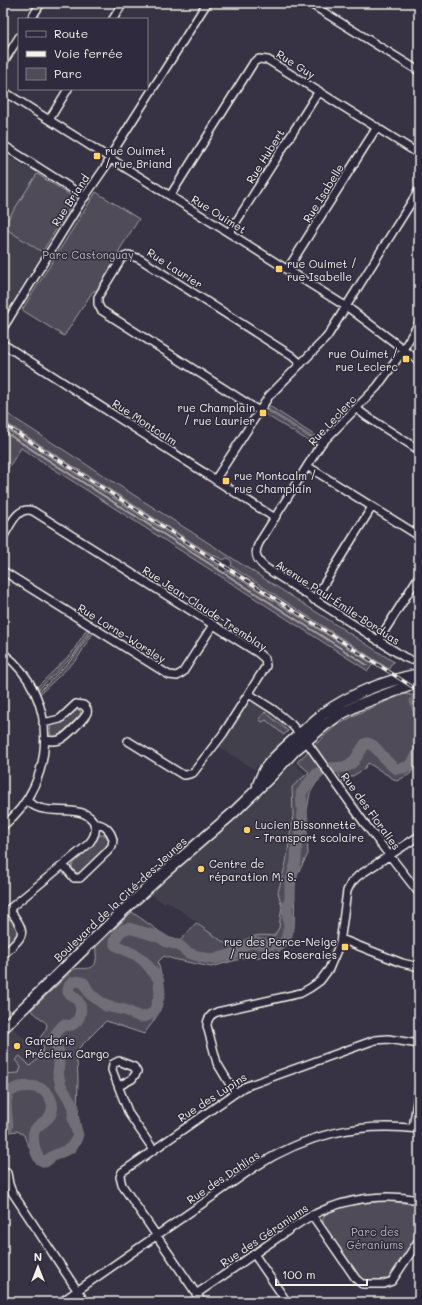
<svg xmlns="http://www.w3.org/2000/svg" width="422" height="1305" font-family="Mali,sans-serif">
<rect width="100%" height="100%" fill="#373244"/>
<filter id="ink" filterUnits="userSpaceOnUse"><feTurbulence type="fractalNoise" baseFrequency=".025" numOctaves="2"/><feDisplacementMap in="SourceGraphic" scale="8" xChannelSelector="R" yChannelSelector="G"/><feConvolveMatrix kernelMatrix="1 2 1 2 8 2 1 2 1" color-interpolation-filters="sRGB"/></filter>
<g filter="url(#ink)">
<path fill="#433f4e" d="M3 153 70 194 72 196 73 200 72 204 43 251V252L3 317Z
M250 703H256L266 710 290 730 286 733 278 746 254 769 218 747 226 738 247 705Z
M294 762 308 777 287 932 236 950 167 901 164 904 151 894 272 786Z
M13 1027 41 1056 37 1060 44 1068 19 1073 3 1074V1037Z"/>
<path fill="#504b59" stroke="#a29ea0" d="M37 174 72 196V204L42 252 3 227Z
M96 192 139 219 115 257 116 259 96 291H93L64 336 22 310Z
M268 405 320 439 318 441 266 408Z
M265 409 317 442 315 445 263 413Z
M3 411 394 662 390 665 389 669 231 566 232 563 230 559 227 558 223 560 204 550 3 421Z
M3 427 219 566 218 570 223 573 227 571 374 665H372L368 671 21 448 3 476Z
M87 629 89 631 74 655 38 690 37 687 71 654Z
M91 631 93 633 77 659 40 694 39 692 75 656Z
M403 694 412 695 419 705V762L410 774 397 781 368 763 364 769 343 782 336 770 332 768 316 783 310 793 306 816 308 854 298 873 295 885 294 928 289 941 276 954 259 957 244 958 211 967 173 959 164 956 158 962C162 978 167 996 159 1012 155 1020 149 1027 144 1034L106 1021 76 1051C77 1061 78 1072 78 1082 78 1091 77 1101 77 1110 79 1122 85 1137 76 1149 71 1154 63 1155 57 1158 50 1162 45 1166 38 1161 33 1152 26 1144 24 1135L17 1131 3 1133V1074L19 1073 21 1067 15 1060 20 1056 30 1066 41 1056 44 1047 38 1041 46 1029 47 1024 31 1010 74 969C82 967 95 972 96 960 97 956 95 952 96 947L132 912 174 942H179L196 923 232 948C238 946 241 944 246 940 254 934 264 935 274 936L279 928 281 912 282 907 278 892 286 863 293 816 292 787 309 772 297 762 333 728 357 714Z
M76 709 81 711 80 715 60 735 53 736 50 734V732H51V730H50L51 726 62 722Z
M265 712 288 731 284 735 266 720 262 722 259 719Z
M100 835H104C109 837 110 841 108 845L83 871 78 873 75 872 72 867 73 864 90 848Z
M8 919C14 921 18 927 18 933L16 937 3 950V920Z
M389 1201 419 1205V1232L389 1278C382 1281 367 1283 361 1278L324 1226C323 1222 322 1220 324 1216 331 1206 376 1201 389 1201Z"/>
<g fill="none" stroke-linecap="round" stroke-linejoin="round">
<path stroke="#a6a2a4" stroke-width="2" d="M3 431 367 665"/>
<path stroke="#726e77" stroke-width="11" d="M418 696 415 701 419 715
M3 1131 7 1128 8 1126C7 1108 0 1091 20 1087 34 1085 48 1087 52 1103 53 1108 52 1113 49 1117 45 1123 36 1124 34 1132 32 1140 35 1152 39 1159L45 1162 53 1156 71 1148 76 1140 78 1135 73 1118 74 1107 61 1086 58 1073 60 1054 53 1039 57 1032 63 1025C66 1025 69 1026 72 1025 81 1020 83 1008 78 1001 76 997 71 995 68 992 68 982 76 979 84 983L90 994 106 1006 125 1010 140 1017 147 1016 154 1012 160 994 159 982 158 978 145 962 136 955 115 945C114 937 121 929 129 928L159 937 167 942 179 945 188 953 205 958 213 959 227 956 235 953 244 946 252 942 269 945 276 944 281 945 286 940 289 926 287 907 290 899V883L296 861 297 843 303 822 301 793 314 776 318 773 329 768 345 767 350 765 354 761 365 744 367 743C379 745 383 763 397 769L408 767 416 757 419 750"/>
<g stroke="#f4f1e8" stroke-width="10">
<path id="street" d="M309 3 419 71
M31 19 41 3
M113 19 123 3
M3 63 19 37
M3 91 350 309 419 361
M49 120 68 89
M3 145 85 197
M170 196 254 62 259 59 268 60 419 154
M229 233 319 91
M287 270 377 127
M3 328 79 205 106 166 114 150 207 3
M3 344 275 518
M357 409 366 416 419 450
M259 411 101 310 98 304V297L122 258 129 255 140 259 292 356 301 364
M307 466 419 536
M215 480 269 396 327 337 419 190
M3 537C10 527 17 505 33 511L258 653 265 659 266 666 223 734 193 773 186 775H183L128 741
M3 571 169 675 177 676 183 672 213 625
M314 600 372 507
M378 641 419 576
M3 653C60 696 57 783 3 826
M411 660 404 657 266 568C257 561 253 554 259 543L321 444 377 387 398 358 419 323
M249 694 274 710 291 724 306 741 365 824 419 893
M43 723 60 719 76 704 83 705C86 707 88 710 87 713 85 718 66 737 61 739 57 742 51 741 45 740
M64 866 74 878H80L107 852 112 846 113 840C111 831 104 823 94 824
M3 914 85 847C92 841 97 834 95 825 88 805 59 813 44 809 37 808 32 805 27 801
M341 939 402 963 419 967
M3 955C25 934 28 935 9 909
M119 1086 132 1079 137 1072 134 1067 119 1061 113 1064 112 1070 129 1114 153 1149
M235 1093 217 1063 207 1026C207 1018 211 1014 217 1012L301 993 310 988 320 981 329 969 340 943 347 891 351 883 358 876 419 836
M413 1128 419 1088
M7 1173 9 1184 12 1192 85 1302
M312 1215 356 1279 362 1284H384L392 1281 419 1240
M254 1254 287 1302
M196 1294C220 1278 243 1262 267 1245 283 1235 298 1222 315 1214 346 1198 385 1193 419 1200
M61 1302 255 1167C307 1134 358 1122 419 1129
M202 1302 122 1185 120 1177 122 1172 244 1087 375 1040 388 1039 419 1044"/>
</g>
<g stroke="#f4f1e8" stroke-width="13">
<path id="secondary" d="M258 785C260 780 262 774 265 769 272 758 290 743 300 734 308 727 315 720 323 714 352 693 385 681 419 674
M3 1028 125 909 165 872 232 814 271 776 294 751 325 725 339 715 358 705 419 682"/>
</g>
<use href="#street" stroke="#2f2a3d" stroke-width="7"/>
<use href="#secondary" stroke="#2f2a3d" stroke-width="10"/>
<g stroke="#f4f1e8" stroke-width="3.5">
<path id="rail" d="M3 424 419 691"/>
</g>
<use href="#rail" stroke="#2f2a3d" stroke-width="2" stroke-dasharray="6" stroke-linecap="butt"/>
</g>
</g>
<g fill="#ffd166" stroke="#2f2a3d" stroke-width="1.5">
<rect x="93" y="152" width="8" height="8" rx="2"/>
<rect x="275" y="265" width="8" height="8" rx="2"/>
<rect x="402" y="355" width="8" height="8" rx="2"/>
<rect x="259" y="409" width="8" height="8" rx="2"/>
<rect x="222" y="477" width="8" height="8" rx="2"/>
<circle cx="247" cy="830" r="4"/>
<circle cx="201" cy="869" r="4"/>
<rect x="341" y="943" width="8" height="8" rx="2"/>
<circle cx="17" cy="1046" r="4"/>
</g>
<g text-anchor="middle" dominant-baseline="central" stroke-width="3" stroke-linejoin="round" paint-order="stroke">
<g font-size="11" fill="#f4f1e8" stroke="#2f2a3d">
<text transform="translate(296 64) rotate(32)">Rue Guy</text>
<text transform="translate(265 156) rotate(-58)">Rue Hubert</text>
<text transform="translate(323 193) rotate(-58)">Rue Isabelle</text>
<text transform="translate(70 200) rotate(-57)">Rue Briand</text>
<text transform="translate(219 214) rotate(32)">Rue Ouimet</text>
<text transform="translate(175 268) rotate(33)">Rue Laurier</text>
<text transform="translate(332 420) rotate(-47)">Rue Leclerc</text>
<text transform="translate(145 422) rotate(33)">Rue Montcalm</text>
<text transform="translate(338 602) rotate(33)">Avenue Paul-Émile-Borduas</text>
<text transform="translate(205 608) rotate(33)">Rue Jean-Claude-Tremblay</text>
<text transform="translate(122 633) rotate(32)">Rue Lorne-Worsley</text>
<text transform="translate(371 811) rotate(54)">Rue des Floralies</text>
<text transform="translate(120 899) rotate(-43)">Boulevard de la Cité-des-Jeunes</text>
<text transform="translate(212 1097) rotate(-33)">Rue des Lupins</text>
<text transform="translate(223 1177) rotate(-34)">Rue des Dahlias</text>
<text transform="translate(264 1235) rotate(-34)">Rue des Géraniums</text>
</g>
<g font-size="11" fill="#f4f1e8" stroke="#2f2a3d" text-anchor="start">
<text x="105" y="150">rue Ouimet<tspan x="105" dy="13">/ rue Briand</tspan></text>
<text x="287" y="263">rue Ouimet /<tspan x="287" dy="13">rue Isabelle</tspan></text>
<text x="398" y="353" text-anchor="end">rue Ouimet /<tspan x="398" dy="13">rue Leclerc</tspan></text>
<text x="255" y="407" text-anchor="end">rue Champlain<tspan x="255" dy="13">/ rue Laurier</tspan></text>
<text x="234" y="475">rue Montcalm /<tspan x="234" dy="13">rue Champlain</tspan></text>
<text x="255" y="824">Lucien Bissonnette<tspan x="255" dy="13">- Transport scolaire</tspan></text>
<text x="209" y="863">Centre de<tspan x="209" dy="13">réparation M. S.</tspan></text>
<text x="337" y="941" text-anchor="end">rue des Perce-Neige<tspan x="337" dy="13">/ rue des Roseraies</tspan></text>
<text x="25" y="1040">Garderie<tspan x="25" dy="13">Précieux Cargo</tspan></text>
</g>
<g font-size="11" fill="#bbb7b6" stroke="#2f2a3d">
<text x="88" y="254">Parc Castonguay</text>
<text x="375" y="1231">Parc des<tspan x="375" dy="13">Géraniums</tspan></text>
</g>
</g>
<rect width="422" height="1305" fill="none" stroke="#2f2a3d" stroke-width="16"/>
<rect x="8" y="8" width="406" height="1289" fill="none" stroke="#f4f1e8" stroke-width="1.5" filter="url(#ink)"/>
<rect x="18" y="18" width="130" height="72" fill="#2f2a3d" stroke="#7e7a81"/>
<rect x="26" y="31" width="20" height="6" fill="#2f2a3d" stroke="#7e7a81"/>
<text x="54" y="38" font-size="12" fill="#f4f1e8">Route</text>
<rect x="26" y="51" width="20" height="6" fill="#f4f1e8" stroke="#7e7a81"/>
<text x="54" y="58" font-size="12" fill="#f4f1e8">Voie ferrée</text>
<rect x="26" y="68" width="20" height="12" fill="#504b59" stroke="#7e7a81"/>
<text x="54" y="78" font-size="12" fill="#f4f1e8">Parc</text>
<g transform="translate(38 1267)" stroke="#2f2a3d" stroke-width="3" paint-order="stroke">
<path d="M0-3L7 15L0 10L-7 15Z" fill="#f4f1e8"/>
<text y="-6" font-size="11" font-weight="bold" text-anchor="middle" fill="#f4f1e8">N</text>
</g>
<path d="M276 1279v6h91v-6" fill="none" stroke="#f4f1e8" stroke-width="2"/>
<text x="282" y="1279" font-size="12" fill="#f4f1e8" stroke="#2f2a3d" stroke-width="3" paint-order="stroke">100 m</text>
</svg>
